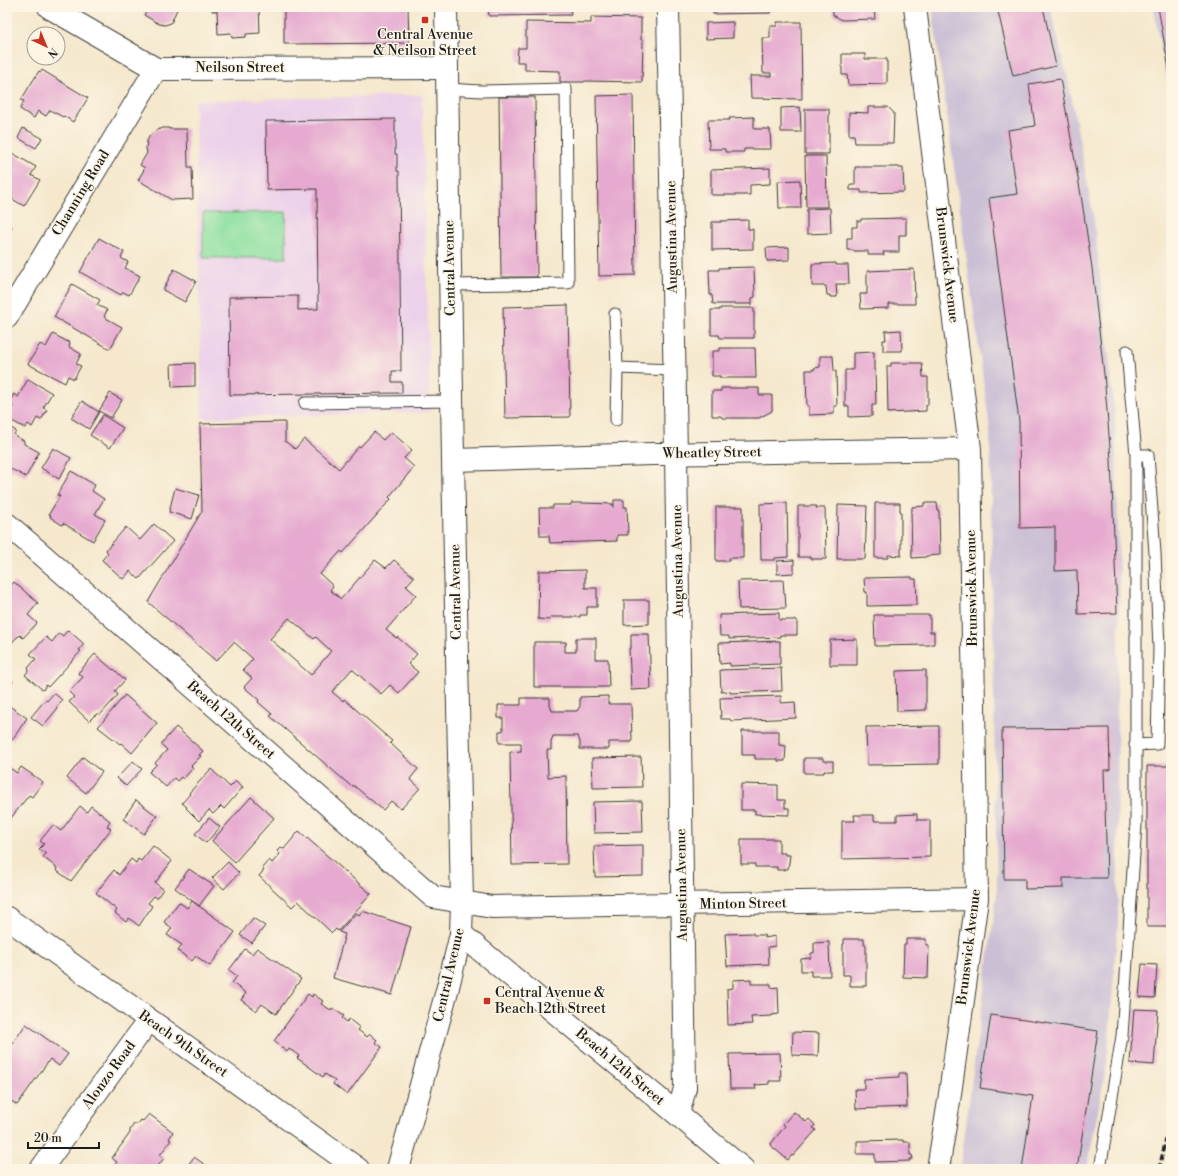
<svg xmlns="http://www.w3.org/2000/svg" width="1178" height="1176" font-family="'Libre Bodoni',serif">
<rect width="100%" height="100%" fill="#fcf5e5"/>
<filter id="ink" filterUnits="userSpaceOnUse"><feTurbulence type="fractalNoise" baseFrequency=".025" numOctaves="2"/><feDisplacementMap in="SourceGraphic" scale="8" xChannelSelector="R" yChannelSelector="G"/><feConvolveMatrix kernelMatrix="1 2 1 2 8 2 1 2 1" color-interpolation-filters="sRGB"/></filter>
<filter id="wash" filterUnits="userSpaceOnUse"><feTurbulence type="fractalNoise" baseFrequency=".012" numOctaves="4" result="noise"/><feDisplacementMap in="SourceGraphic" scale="16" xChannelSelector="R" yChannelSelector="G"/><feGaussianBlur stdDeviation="0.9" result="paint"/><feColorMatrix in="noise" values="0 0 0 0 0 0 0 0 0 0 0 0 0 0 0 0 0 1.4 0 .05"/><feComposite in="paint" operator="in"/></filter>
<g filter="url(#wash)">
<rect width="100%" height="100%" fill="#f5e8cd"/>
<path fill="#ecd1ea" d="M422 95 430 412 202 418 195 101Z"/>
<path fill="#cbbfd5" d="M932 7H1050L1069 84 1094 220 1115 415 1120 604 1117 675 1118 921 1107 1063 1087 1169H960L997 893 990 429Z
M1153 7H1171V100Z"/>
<path fill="#8ee0a1" stroke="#557e5e" d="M286 212V258H203V213Z"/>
<g id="blocks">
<path fill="#e6aad0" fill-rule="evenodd" d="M145 7H178L171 23 165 25 159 24 144 15 148 9Z
M212 7H259L260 33 246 34V37L232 38 231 33 218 34 217 11H212Z
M284 7H408L409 43 284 44Z
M488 7H570L571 15 489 16Z
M713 7H770V13L713 14Z
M833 7H874L875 19 842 20 833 15Z
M997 7H1043L1056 66 1013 76Z
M1158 7H1171V75H1170Z
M591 17 641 18V40H643L642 82 585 81 584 82H560V71L525 70V62H517L518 48H526V22L591 23Z
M733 22V38L706 39V23Z
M777 22H801L802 99 751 98 750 76H771V73H763L762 38H770V26H777Z
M842 54H865V59H887V84L848 85 847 75H842Z
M42 70 88 98 73 122 64 116 63 117 50 110 46 116 38 111 34 118 20 109 24 101 21 100 39 71 41 72Z
M1060 79 1067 116 1081 195 1092 268 1104 374 1111 460 1117 613 1078 614 1077 570 1055 571V527L1020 528 1019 421 989 198 1017 194 1008 130 1035 126 1029 84Z
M633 95 635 275 599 276 596 96Z
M499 97H535L537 277H501Z
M800 107 801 132H781V108Z
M868 107H888L894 113 893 143H855L854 135H849V112L868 113Z
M805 109H829V154H805Z
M754 117V129H770L771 149H744V152H725V149H709L708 120H730L729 118Z
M395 119V154H397V171H399L401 371H392V382H402V393L230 395 229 297 298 296V310L318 309 317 189 267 190 266 121Z
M23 128 42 138 36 148 18 138Z
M163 128H169V129H187L188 167H192L193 199 172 200 138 180 145 168 140 165 147 153 146 148 147 141 150 135 157 130Z
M7 150 36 167 31 175 40 180 24 206 7 196Z
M805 156H826L827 207H806Z
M855 167H899V168H903L904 192 861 193V190H850V185H855Z
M770 168V184L750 185V195H711V170Z
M800 180 801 208H779L778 181Z
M830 208 831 233 807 234V209Z
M906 218V235H899V252H883L884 255H868V251H853V250H847V238H852V227H857V221H861V219Z
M748 220V229H753V249L712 250V222H721V221Z
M7 225 12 227 7 236Z
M99 238 124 252 121 258 128 262 125 268 140 276 129 295 123 292 121 295 80 272Z
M789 247V260L767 261 766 248Z
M836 263V265H848L849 284H836L837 297H830V295H827L826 286H812V264Z
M754 267 755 297 752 298V304H713L712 295H710L709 270H719V268Z
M174 269 196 281 185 302 163 290Z
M914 269 915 304H889V308L861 309 860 294H867V271Z
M72 284 100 300 97 305 107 310 104 317 122 327 110 349 54 317Z
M568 305 570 417 505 418 503 307Z
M720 308H754V338H720L719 335H711V310H720Z
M901 330 902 351H883V340H886L885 331Z
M53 334 70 343 69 347 81 354 76 364 81 366 74 379 68 376 65 383 28 364 40 344 46 347Z
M720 348H755L756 378H720V376H712V351H720Z
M874 352V370H875L876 405H872V416L849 417V406H845V370H853V353Z
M820 356H833L834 371H836L837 406H834V414L809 415V406H807L806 370H814V368L820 367Z
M195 363V386L172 387 171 364Z
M891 363H922L923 377H928V405H926V411L888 413 887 366H891Z
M28 379 52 393 43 408 47 410 41 420 37 418 32 427 28 424 25 428 10 420 13 415 9 413 13 406 9 403 14 394 18 397Z
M721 388H759V395H772V411L759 418H722L721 416H712V391H721Z
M110 393 122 400 111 418 99 411Z
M82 401 99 412 89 429 71 418Z
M103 415 123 428 110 448 90 435Z
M285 422V442H286L295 449 304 439 339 469 359 446 360 447 374 432 383 440 391 432 412 450 404 458 414 467 389 497 391 499 343 553 341 551 320 574 333 586 330 590 341 599 375 560 386 568 394 560 414 577 406 586 416 595 386 630 396 638 397 637 417 654 408 664 418 672 399 693 390 685 381 694 352 669 332 692 343 701 344 699 392 741 390 743 418 769 410 779 420 788 401 809 391 801 383 810 353 785 352 787 270 716 272 714 258 702 259 700 244 687 252 678 243 670 253 659 234 642 216 661 148 602 202 511 200 424ZM289 618 314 639 316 637 331 651 311 675 270 639Z
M7 425 16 431 14 435 24 441V444L39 452 26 477 11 469 10 472 7 470Z
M53 448 71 458 59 479 41 468Z
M71 471 95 485 92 491 104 499 95 514 105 520 93 541 63 523 62 525 50 517 51 515 49 514 60 496 57 495Z
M175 488 199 495 192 519 169 512Z
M614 500H624V507H627L628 535H617V541L550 543 549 536H540L539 508H553V505H571V503H583L613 504V507H614Z
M787 503 788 557 775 558V560H761L760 504Z
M875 503H900V511H901V556L888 555V558H875Z
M924 503H937L938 511H939L940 555 926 556V557L912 558 911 511H912V507L924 506Z
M838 505 867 506 865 559H837Z
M798 506H817L816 508H825L826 559H811L810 557H798Z
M716 507H743V558H729V561H716Z
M154 524 173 541 139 579 130 571 123 579 102 560 108 553 106 550 126 527 140 540Z
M794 560V573L777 574V561Z
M585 570V588H597V607H587V615H580V617H550V620L538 619 539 571Z
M912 577V579H916L917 605 867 606V592H865L864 578Z
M783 580 784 593H785L786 608 739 609 738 581Z
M14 582 38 603 28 615 37 623 23 638 20 635 18 637H17L7 648V590Z
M624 600H649V624L624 625Z
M779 613V620H797V635H780V637L729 639V636H720L719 615Z
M874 615H930V632H934V644H930V645L875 646Z
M68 630 84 644 79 650 81 651 48 687 46 685 43 690 25 675 29 670 28 668 36 659 30 654 46 637 52 642 59 633 63 636Z
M631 634H649L651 689 631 690 629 648H631Z
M576 638H596V659H608L609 687H534V642H566V645H565V652H576Z
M857 639V665H830V640Z
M780 641V664L730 666V663L720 664 719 643Z
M95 654 113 670 114 669 125 680 115 691 118 695 100 715 98 713 96 715H95L89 721 69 702 74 697 69 692 83 677 78 673Z
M781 668 782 691 730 693V691L721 692 720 670Z
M926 670V710L897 711 896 671Z
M7 676 13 682 7 688Z
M54 693 62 700 56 708 57 709 43 726 31 717 45 700 47 701Z
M125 695 157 723 132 753 121 743 120 744 98 727Z
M608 696V704H631L632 742H609V749H580V742L578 736H553L551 742V750H547L548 777 566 776 567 864 512 865 510 752 521 751V743H499V731H503V718H498V705H521V698H550V705L552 711H577L580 706V697Z
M781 696V703L795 702 796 718 731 721 730 719H721L720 698Z
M8 705 27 718 12 740 7 736V707Z
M939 726V764L867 765 866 727Z
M176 727 203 751 199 755 201 756 191 766 193 768 183 779 181 777 177 781 174 778 166 787 149 772 157 764 155 763 167 750 161 744Z
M1109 728 1110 770H1104L1107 878H1063V888L1025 889V879H1004L1002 729Z
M742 731H779V745L786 746 785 761H778V759H755V755H742Z
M83 757 102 772 86 793 67 778Z
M641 757 642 787 593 788 592 758Z
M804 758H823V761H833V771H824V773H804Z
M133 761 142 769 126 786 117 778Z
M7 766 17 773 21 767 43 782 32 797 29 795 7 823Z
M1147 766H1171V927H1147Z
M211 769 230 787 236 781 243 787 224 809 221 806 213 814 209 810 199 821 186 808 187 807 182 803 190 794 189 793Z
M741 784 778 785V800H785V808H789V815L755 814V810H741Z
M251 797 274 818 235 862 212 841Z
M136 800 157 816 144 834 123 819Z
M642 801 643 832 594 833 593 802Z
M80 806 87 812 91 806 110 821 107 826 111 829 71 881 56 870 57 868 43 857 46 854 39 849 44 844 40 841 53 825 61 831Z
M917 814V820H930V857L842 859V821H855L854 815H874V821H897V815Z
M209 818 220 827 206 843 195 834Z
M299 831 371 894 338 931 336 929 332 933 298 901 292 907 259 876 264 870 262 868 269 860 272 863 280 854 277 851 281 847 284 849Z
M741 839H779V853H785V855H790L788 869H785V870H777V867H755V864H741Z
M643 845V876L595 877 594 846Z
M153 846 172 861 155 883 163 889 157 898 154 896 148 903 152 906 139 926 129 918 126 922 115 913 117 910 96 893 114 870 119 875 131 859 136 863 138 859 141 861Z
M228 862 239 873 224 889 212 878Z
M189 869 214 886 199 906 175 888Z
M192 901 235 932 210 966 196 956 192 961 178 951 182 945 167 935 172 928 164 922 179 902 187 908Z
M362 911 411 927 392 995 333 978 345 934 339 932 356 913 359 915Z
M253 918 265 926 252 943 240 935Z
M753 933V935H764L765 938 775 936V946L768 947 769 964 727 966 725 934Z
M844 939H864V945H866V986H850V975H843V944H844Z
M906 939H926V945H929L928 978 903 977 904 944H906Z
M829 942 830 976H811V971H801V959L811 958V953H814V943Z
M257 948 301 979 276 1014 262 1004 256 1011 241 1000 246 993 232 983 237 976 229 970 245 949 252 954Z
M1142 964 1157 965 1155 998 1139 997Z
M751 979V984H771V988L778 987 779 1014 772 1015V1016L751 1017 752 1024 728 1025 727 989 733 988V980Z
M308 994 312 997 313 994 323 1001 321 1004 331 1010 332 1008 344 1016 342 1018 347 1022 349 1019 360 1028 358 1030 367 1037 370 1034 377 1040 375 1042 382 1047 347 1095 333 1084 335 1081 331 1078 325 1074 323 1077 297 1058 299 1056 294 1052 289 1049 287 1052 274 1041Z
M1134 1009 1158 1010 1154 1065 1130 1063Z
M991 1015 1098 1031 1077 1169H1022L1033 1096 980 1088Z
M26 1024 68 1054 59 1066 50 1059 17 1105 7 1098V1054L9 1051 8 1050Z
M793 1032 819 1033 818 1056 792 1055Z
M780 1053 781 1081H769V1084L755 1085 756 1089H730L729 1054Z
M899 1073H906L907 1107 856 1109 855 1089H864V1079L899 1077Z
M794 1112 806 1122 809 1119 815 1125 813 1128 816 1130 793 1156 792 1155 788 1160 770 1145 785 1126 783 1124Z
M149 1114 173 1132 169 1139 171 1140 160 1155 164 1158 156 1169H112L117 1162 112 1158 130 1133V1130L134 1124H138L141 1120 143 1121Z
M903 1140V1142H910V1155H912L913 1159H910V1161L875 1162V1154H857V1141Z
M194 1157 211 1169H185Z"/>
</g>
</g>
<g filter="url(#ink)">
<use href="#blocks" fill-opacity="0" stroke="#3d3b37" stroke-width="1"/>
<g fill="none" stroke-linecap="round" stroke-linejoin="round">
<g stroke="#3d3b37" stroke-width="13">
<path id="service" d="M447 89 481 91 566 89 568 283 450 285
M615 314 617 368
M305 403 452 401
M616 420 617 368 675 370
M1135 745 1157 744 1159 648 1155 553 1148 455H1136
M1100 1169 1122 1036 1136 824V455L1127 351"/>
</g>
<g stroke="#3d3b37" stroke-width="24">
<path id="minor" d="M49 7 156 69 447 68
M668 7 676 454 685 1088 678 1115
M915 7 970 449 977 899 949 1101 938 1169
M7 317 156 69
M453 460 652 454 970 449
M7 524 433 897 492 907 977 899
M7 918 358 1169
M461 934 743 1169
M41 1169 149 1020"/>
</g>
<g stroke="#3d3b37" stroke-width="24">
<path id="tertiary" d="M398 1169 448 987 461 934 462 902 453 460 446 7"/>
</g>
<use href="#service" stroke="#fff" stroke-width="11"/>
<use href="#minor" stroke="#fff" stroke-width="22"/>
<use href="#tertiary" stroke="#fff" stroke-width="22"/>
<path stroke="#1c1c1c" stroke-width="3" stroke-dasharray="6 3" stroke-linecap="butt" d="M1159 1169 1171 1116"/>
</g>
</g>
<g fill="#c8321e" stroke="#fcf5e5" stroke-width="1.5">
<rect x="421" y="16" width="8" height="8" rx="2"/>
<rect x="483" y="997" width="8" height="8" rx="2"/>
</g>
<g text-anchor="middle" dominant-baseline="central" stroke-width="3" stroke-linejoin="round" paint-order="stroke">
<g font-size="14" fill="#1c1c1c" stroke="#fcf5e5">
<text x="425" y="35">Central Avenue<tspan x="425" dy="16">&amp; Neilson Street</tspan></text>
<text x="495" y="993" text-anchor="start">Central Avenue &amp;<tspan x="495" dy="16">Beach 12th Street</tspan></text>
</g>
<g font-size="14" fill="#1c1c1c" stroke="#fcf5e5">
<text x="240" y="68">Neilson Street</text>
<text transform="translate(81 193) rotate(-59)">Channing Road</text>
<text transform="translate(672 237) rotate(-91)">Augustina Avenue</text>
<text transform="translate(947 265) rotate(83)">Brunswick Avenue</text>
<text transform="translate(450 268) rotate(-91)">Central Avenue</text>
<text transform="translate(712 453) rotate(-1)">Wheatley Street</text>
<text transform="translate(678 561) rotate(-91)">Augustina Avenue</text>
<text transform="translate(972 588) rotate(-91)">Brunswick Avenue</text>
<text transform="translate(456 592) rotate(-91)">Central Avenue</text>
<text transform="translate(231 720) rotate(41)">Beach 12th Street</text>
<text transform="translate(682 885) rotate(-91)">Augustina Avenue</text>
<text transform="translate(743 904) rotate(-1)">Minton Street</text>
<text transform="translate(969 947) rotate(-83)">Brunswick Avenue</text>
<text transform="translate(449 975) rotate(-77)">Central Avenue</text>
<text transform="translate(183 1044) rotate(35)">Beach 9th Street</text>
<text transform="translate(620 1067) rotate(40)">Beach 12th Street</text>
<text transform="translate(109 1075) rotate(-54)">Alonzo Road</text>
</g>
</g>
<rect width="1178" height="1176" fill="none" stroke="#fcf5e5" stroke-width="24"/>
<g transform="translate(46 46) rotate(136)"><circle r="19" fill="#fcf5e5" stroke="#a29e95"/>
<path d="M0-3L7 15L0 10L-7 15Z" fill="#c8321e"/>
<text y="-6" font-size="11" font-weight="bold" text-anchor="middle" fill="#1c1c1c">N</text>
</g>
<path d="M28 1142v6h71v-6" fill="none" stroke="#1c1c1c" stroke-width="2"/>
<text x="34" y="1142" font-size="12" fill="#1c1c1c" stroke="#fcf5e5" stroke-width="3" paint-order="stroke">20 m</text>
</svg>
